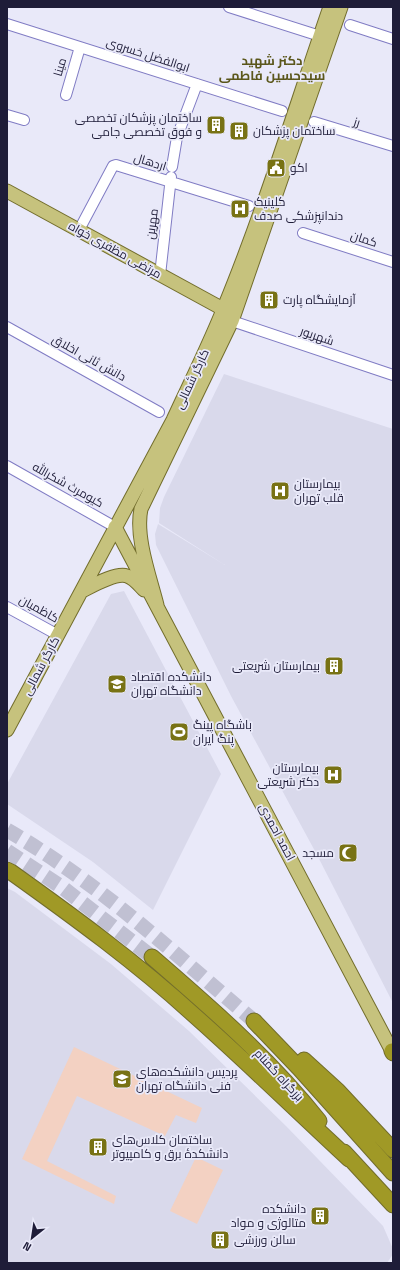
<svg xmlns="http://www.w3.org/2000/svg" width="400" height="1270" font-family="'Space Grotesk',Cairo,sans-serif">
<rect width="100%" height="100%" fill="#e9e9f9"/>
<path fill="#d9d9eb" d="M224 374 393 429V1003L316 853 231 696 156 545 155 534 158 524 225 565 159 523 160 508 164 497Z
M124 591 221 774 153 910 93 862 7 804V784L111 594Z
M7 888 15 892 111 964 189 1031 286 1126 383 1226 393 1249V1254L387 1263H7Z"/>
<path fill="#f3d1c2" d="M74 1047 202 1108 196 1123 176 1115 165 1136 77 1096 47 1161 116 1196 114 1204 22 1159Z
M196 1157 223 1170 197 1224 170 1211Z"/>
<g fill="none" stroke-linecap="round" stroke-linejoin="round">
<path stroke="#c0c0d2" stroke-width="15" stroke-dasharray="15 8" stroke-linecap="butt" d="M7 830C98 882 175 954 254 1021
M7 851 63 888 152 957"/>
<g stroke="#807cc4" stroke-width="12">
<path id="minor" d="M229 7 320 36
M7 24 282 111
M350 25 393 39
M66 95 80 47
M7 115 24 120
M314 122 393 146
M172 167 177 137 197 84
M79 230 113 166 116 165 249 206
M303 233 393 262
M160 275 171 177
M232 321 393 375
M7 327 159 412
M7 466 115 527
M7 607 58 635"/>
</g>
<g stroke="#726d2c" stroke-width="15">
<path id="major" d="M7 191 223 309
M115 527 393 1053
M82 591C92 586 116 572 127 576 134 578 139 585 144 590
M157 605C150 577 135 537 141 509L232 321 341 7
M7 730 173 420C190 383 208 347 223 310 264 211 295 108 330 7"/>
</g>
<g stroke="#726d2c" stroke-width="17">
<path id="highway" d="M7 870 11 872C74 917 137 963 194 1015 247 1062 297 1111 349 1159
M152 957C211 1008 270 1059 319 1121
M254 1021 299 1068 393 1173
M392 1051 393 1053
M304 1060 338 1091 393 1150
M344 1152 393 1205"/>
</g>
<use href="#minor" stroke="#fff" stroke-width="10"/>
<use href="#major" stroke="#c6c27d" stroke-width="13"/>
<use href="#highway" stroke="#a09926" stroke-width="15"/>
</g>
<defs>
<g id="building-square" transform="scale(1)"><rect x="-9" y="-9" width="18" height="18" rx="4" fill="#787214" stroke="#e9e9f9"/><path d="M-4-6H4V6H1V3H-1V6H-4ZM-2.5-4.3h1.7v1.8h-1.7ZM.8-4.3h1.7v1.8H.8ZM-2.5-1h1.7V.8h-1.7ZM.8-1h1.7V.8H.8Z" fill="#fff"/></g>
<g id="civic-square" transform="scale(1)"><rect x="-9" y="-9" width="18" height="18" rx="4" fill="#787214" stroke="#e9e9f9"/><path d="M-.6-6.5H3V-4.5H.6V-3L4-1V1h2V6H-6V1h2V-1L-.6-3ZM-1.2 2.5V6h2.4V2.5Z" fill="#fff"/></g>
<g id="hospital-square" transform="scale(1)"><rect x="-9" y="-9" width="18" height="18" rx="4" fill="#787214" stroke="#e9e9f9"/><path d="M-5-5h3v3.5h4V-5h3V5h-3V1.5h-4V5h-3Z" fill="#fff"/></g>
<g id="university-square" transform="scale(1)"><rect x="-9" y="-9" width="18" height="18" rx="4" fill="#787214" stroke="#e9e9f9"/><path d="M0-5L7-2L0 1L-7-2ZM-4 1L0 2.5L4 1V4Q0 6-4 4Z" fill="#fff"/></g>
<g id="stadium-square" transform="scale(1)"><rect x="-9" y="-9" width="18" height="18" rx="4" fill="#787214" stroke="#e9e9f9"/><path d="M0-5a6.5 5 0 1 0 0 10a6.5 5 0 1 0 0-10ZM-3.5-1.8h7v3.6h-7Z" fill="#fff"/></g>
<g id="mosque-square" transform="scale(1)"><rect x="-9" y="-9" width="18" height="18" rx="4" fill="#787214" stroke="#e9e9f9"/><path d="M3.5-4.9A6 6 0 1 0 3.5 4.9A5 5 0 1 1 3.5-4.9Z" fill="#fff"/></g>
</defs>
<g fill-rule="evenodd">
<use href="#building-square" x="216" y="125"/>
<use href="#building-square" x="239" y="131"/>
<use href="#civic-square" x="276" y="168"/>
<use href="#hospital-square" x="240" y="209"/>
<use href="#building-square" x="269" y="300"/>
<use href="#hospital-square" x="280" y="491"/>
<use href="#building-square" x="334" y="666"/>
<use href="#university-square" x="117" y="684"/>
<use href="#stadium-square" x="179" y="732"/>
<use href="#hospital-square" x="333" y="775"/>
<use href="#mosque-square" x="348" y="853"/>
<use href="#university-square" x="122" y="1079"/>
<use href="#building-square" x="98" y="1147"/>
<use href="#building-square" x="320" y="1216"/>
<use href="#building-square" x="220" y="1240"/>
</g>
<g text-anchor="middle" dominant-baseline="central" stroke-width="3.5" stroke-linejoin="round" paint-order="stroke">
<g font-size="12" fill="#1e1c38" stroke="#e9e9f9">
<text transform="translate(148 55) rotate(18)">ابوالفضل خسروی</text>
<text transform="translate(60 67) rotate(-74)">مینا</text>
<text transform="translate(357 122) rotate(17)">رز</text>
<text transform="translate(150 162) rotate(17)">اردهال</text>
<text transform="translate(152 224) rotate(-83)">مهرین</text>
<text transform="translate(364 239) rotate(18)">کمان</text>
<text transform="translate(115 250) rotate(29)">مرتضی مظفری خواه</text>
<text transform="translate(317 336) rotate(19)">شهریور</text>
<text transform="translate(89 358) rotate(29)">دانش ثانی اخلاق</text>
<text transform="translate(192 379) rotate(-65)">کارگر شمالی</text>
<text transform="translate(68 485) rotate(29)">کیومرث شکرالله</text>
<text transform="translate(39 609) rotate(29)">کاظمیان</text>
<text transform="translate(41 666) rotate(-62)">کارگر شمالی</text>
<text transform="translate(277 832) rotate(62)">احمد احمدی</text>
<text transform="translate(279 1075) rotate(47)">بزرگراه گمنام</text>
</g>
<g font-size="12" fill="#1e1c38" stroke="#e9e9f9" text-anchor="start">
<text x="202" y="118" text-anchor="end">ساختمان پزشکان تخصصی<tspan x="202" dy="14">و فوق تخصصی جامی</tspan></text>
<text x="253" y="131">ساختمان پزشکان</text>
<text x="290" y="168">اکو</text>
<text x="254" y="202">کلینیک<tspan x="254" dy="14">دندانپزشکی صدف</tspan></text>
<text x="283" y="300">آزمایشگاه پارت</text>
<text x="294" y="484">بیمارستان<tspan x="294" dy="14">قلب تهران</tspan></text>
<text x="320" y="666" text-anchor="end">بیمارستان شریعتی</text>
<text x="131" y="677">دانشکده اقتصاد<tspan x="131" dy="14">دانشگاه تهران</tspan></text>
<text x="193" y="725">باشگاه پینگ<tspan x="193" dy="14">پنگ ایران</tspan></text>
<text x="319" y="768" text-anchor="end">بیمارستان<tspan x="319" dy="14">دکتر شریعتی</tspan></text>
<text x="334" y="853" text-anchor="end">مسجد</text>
<text x="136" y="1072">پردیس دانشکده‌های<tspan x="136" dy="14">فنی دانشگاه تهران</tspan></text>
<text x="112" y="1140">ساختمان کلاس‌های<tspan x="112" dy="14">دانشکدهٔ برق و کامپیوتر</tspan></text>
<text x="306" y="1209" text-anchor="end">دانشکده<tspan x="306" dy="14">متالوژی و مواد</tspan></text>
<text x="234" y="1240">سالن ورزشی</text>
</g>
<g font-size="13" font-weight="bold" fill="#5b571b" stroke="#e9e9f9">
<text x="272" y="60">دکتر شهید<tspan x="272" dy="15">سیدحسین فاطمی</tspan></text>
</g>
</g>
<rect width="400" height="1270" fill="none" stroke="#1e1c38" stroke-width="16"/>
<g transform="translate(32 1238) rotate(210)" stroke="#e9e9f9" stroke-width="3" paint-order="stroke">
<path d="M0-3L7 15L0 10L-7 15Z" fill="#1e1c38"/>
<text y="-6" font-size="11" font-weight="bold" text-anchor="middle" fill="#1e1c38">N</text>
</g>
</svg>
